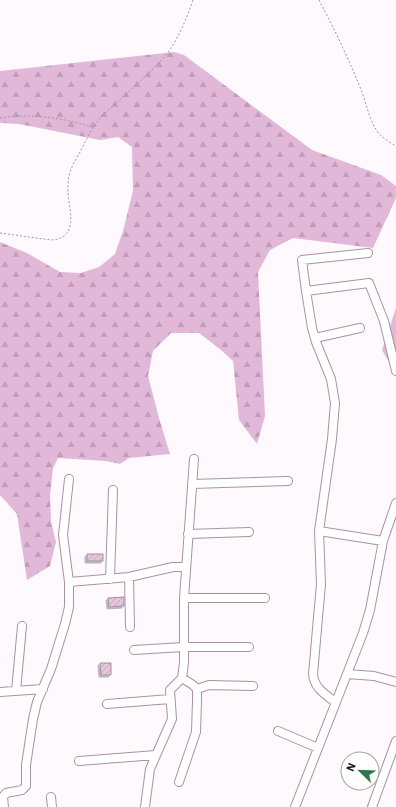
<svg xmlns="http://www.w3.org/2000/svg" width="396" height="807" font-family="'IBM Plex Sans',sans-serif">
<defs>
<pattern id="forest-firs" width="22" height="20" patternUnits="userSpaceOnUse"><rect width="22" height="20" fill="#e2b8d9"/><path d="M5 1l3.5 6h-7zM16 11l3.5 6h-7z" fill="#c19dba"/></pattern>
<pattern id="building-hatch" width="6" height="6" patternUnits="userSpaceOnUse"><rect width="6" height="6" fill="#e2c7dc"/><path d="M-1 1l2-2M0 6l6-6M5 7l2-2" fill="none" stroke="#c1aabc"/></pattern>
<filter id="shadow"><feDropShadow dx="-2" dy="2" stdDeviation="0" flood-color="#0004"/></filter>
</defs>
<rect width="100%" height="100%" fill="#fef9fd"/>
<path fill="url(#forest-firs)" d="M174 52 184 55 312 150 381 175 396 186V198L373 248 293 238 270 250 258 272 265 416 257 444 239 420 233 361 221 350 199 333H171L153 351 148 376 159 418 170 454 129 458 120 464 106 461 58 458 53 468 50 495 51 522 56 542 50 566 27 580 17 514 0 495V242L27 253 60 272 81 273 99 267 115 254 123 231 133 191 132 147 118 137 100 140 19 124 0 123V71Z
M396 308V374L382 350Z"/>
<path fill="url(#building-hatch)" stroke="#a58ca0" filter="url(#shadow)" d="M87 554H103V561H87Z
M124 597V606L109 607 108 598Z
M100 663H111V675H101Z"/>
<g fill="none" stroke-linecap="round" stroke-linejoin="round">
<g stroke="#aa91a5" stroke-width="10">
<path id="minor" d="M306 291 369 283 384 321 396 371
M315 338 360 328
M192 484 288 481
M319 531 383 541
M188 534 249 532
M129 577 130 627
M110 579 113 490
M69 582 129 577 173 567H185
M184 598H265
M134 650 183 647H249
M347 674 374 676 396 682
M197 689 209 685 253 686
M16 691 22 626
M0 692 43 689
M335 702C325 694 314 688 313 674L321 584 319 531 332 439 335 403 331 379 316 342 312 328 306 291 302 260 368 253
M107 704 170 699
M278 731 318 748
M79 761 156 755
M179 782 196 732 197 701V689L193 685 182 678
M51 797 52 807
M4 807 3 797 6 793 22 790 26 786V765L33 719 37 702 51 669 65 624 69 607V582L63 535 69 479
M145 807 150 769 172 719 170 690 182 678 184 663V598L194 459
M295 807 363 633 370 610 383 541 396 503
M372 807 396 741"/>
</g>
<path stroke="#9c959b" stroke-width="1" stroke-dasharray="2 2" stroke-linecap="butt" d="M319 0C334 28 348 58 360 87 366 101 368 117 377 131 381 137 389 142 396 146
M0 118C29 113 64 118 92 127
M0 233 51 240C83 238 66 204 68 185 68 173 73 164 79 154 85 143 90 130 99 120 103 114 109 110 114 105 127 93 141 81 154 68 174 50 184 25 193 0"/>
<use href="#minor" stroke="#fff" stroke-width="8"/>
</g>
<g transform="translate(360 771) rotate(293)"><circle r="19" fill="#ffffff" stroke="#a5a1a5"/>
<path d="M0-3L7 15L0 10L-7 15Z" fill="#2a794a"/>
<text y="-6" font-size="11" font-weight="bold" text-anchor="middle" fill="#1f151d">N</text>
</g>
</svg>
